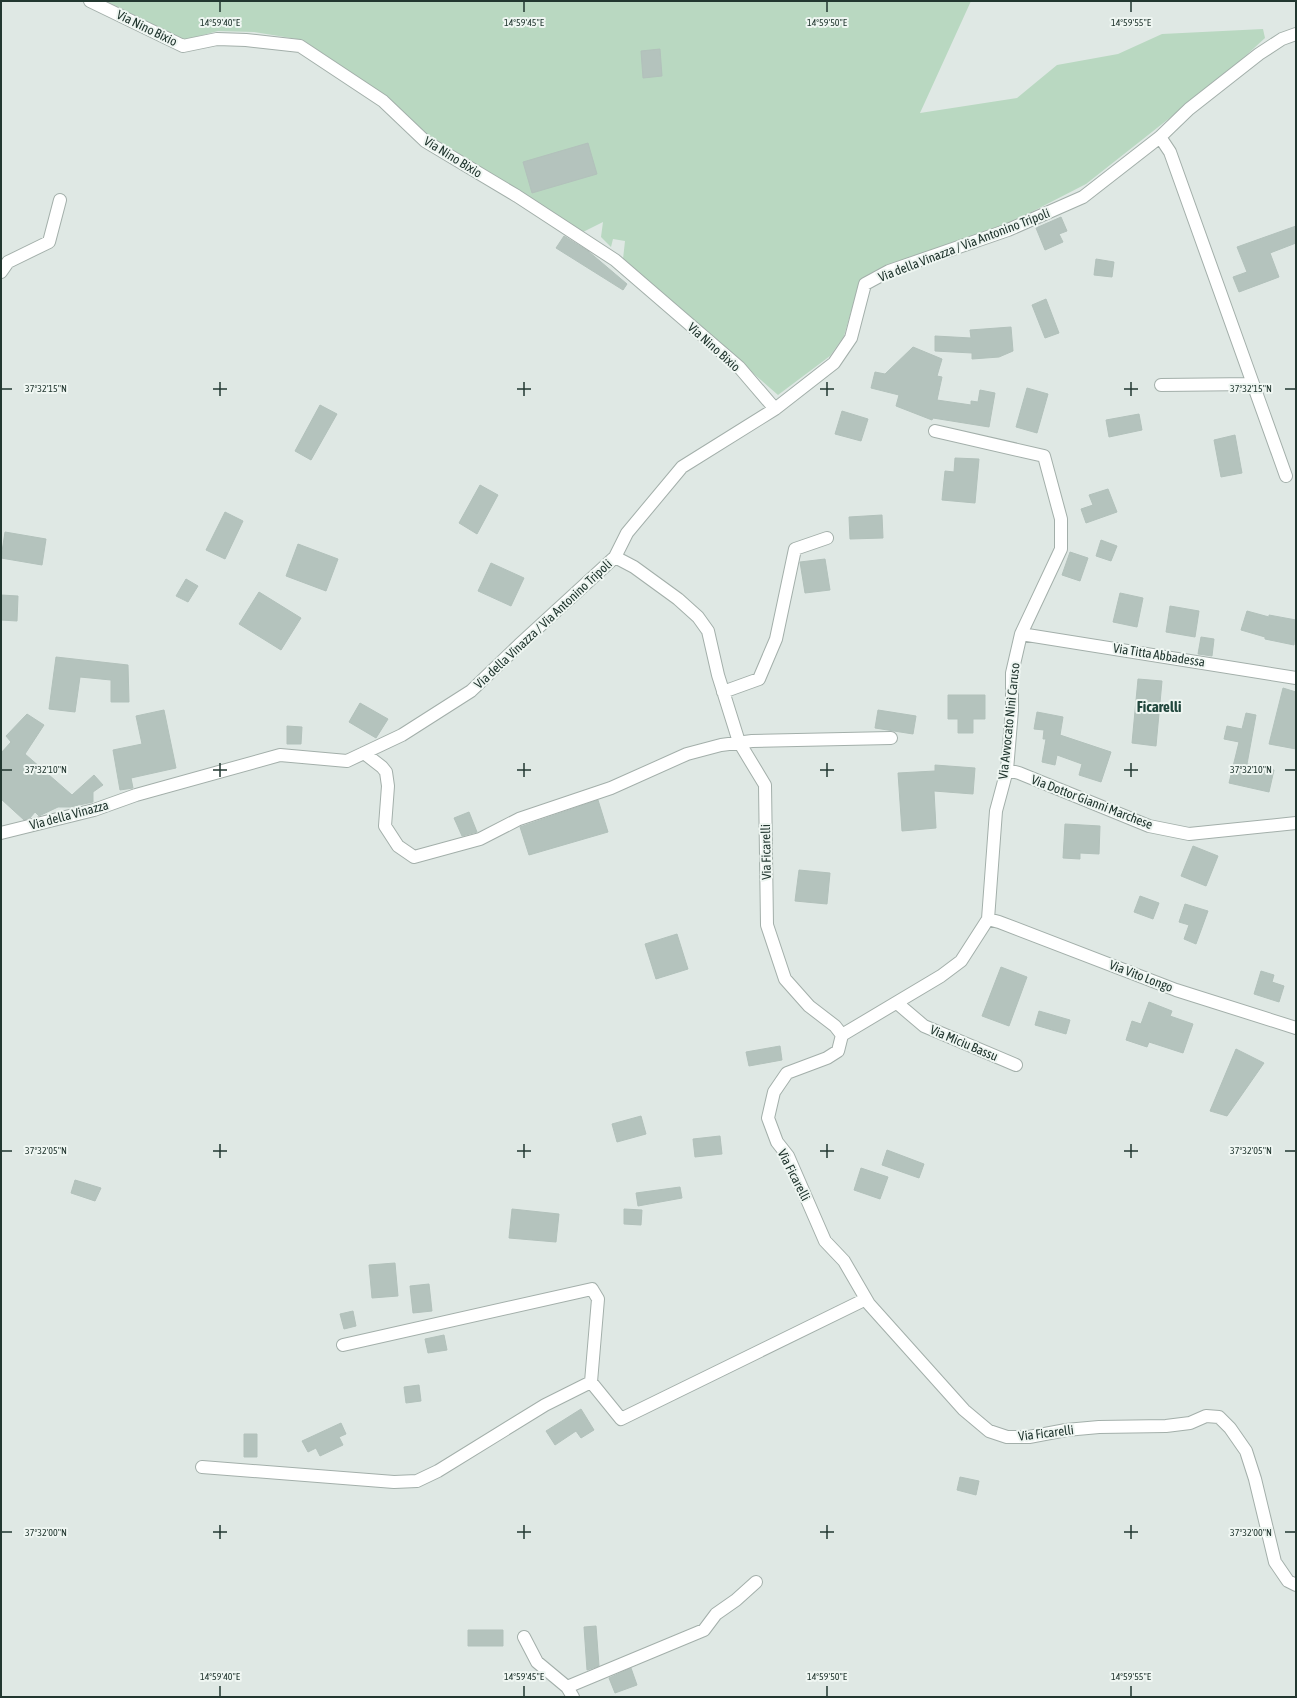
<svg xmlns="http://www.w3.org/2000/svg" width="1297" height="1698" font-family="'Asap Condensed',sans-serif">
<rect width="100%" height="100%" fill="#dfe8e4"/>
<path fill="#b9d8c1" d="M106 1H971L920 113 1017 98 1057 65 1118 54 1162 34 1263 29 1265 38 1228 72 1086 184 1006 225 885 266 864 279 858 287 844 336 830 356 778 395 623 259 625 241 613 239 611 247 601 237 603 222 583 232 429 138 389 99 303 40 254 32 218 31 184 40Z"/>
<path fill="#b4c3bd" stroke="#b2c1bb" d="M660 49 662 76 643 78 641 51Z
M588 143 597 174 532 193 523 162Z
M1061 217 1067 231 1059 234 1063 242 1045 250 1036 228Z
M1296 226V243L1270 253 1279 277 1239 292 1233 277 1247 272 1237 247Z
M564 236 588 251 627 284 623 290 556 248Z
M1096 259 1114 262 1112 277 1094 275Z
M1046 299 1059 333 1045 338 1032 305Z
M1011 327 1013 351 999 357 972 359V353L935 351V336L971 338 970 330Z
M913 347 942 359 937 376 942 377 937 400 971 405V401L978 402 980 390 995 393 989 427 933 418 932 420 896 406 899 395 871 388 875 372 885 374Z
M1027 388 1048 394 1037 433 1016 427Z
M320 405 337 414 311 460 295 451Z
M842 411 868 419 861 441 835 434Z
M1139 414 1142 430 1109 437 1106 420Z
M1235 435 1242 473 1221 477 1214 440Z
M955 458 979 459 975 503 942 500 945 471 954 472Z
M480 485 498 495 477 534 459 523Z
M1108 489 1117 512 1086 523 1081 509 1093 505 1089 495Z
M225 512 243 521 225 559 206 550Z
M882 515 883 538 850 539 849 517Z
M5 532 46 539 42 565 1 558Z
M1101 540 1117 546 1111 561 1096 556Z
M298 544 338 559 326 591 286 576Z
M1070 552 1088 558 1080 581 1062 575Z
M825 559 830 590 805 593 800 562Z
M491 563 524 578 511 606 478 591Z
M186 579 198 586 188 602 176 596Z
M259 592 301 618 281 650 239 624Z
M1120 593 1143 598 1137 627 1113 622Z
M1 595 18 596 17 621 1 620Z
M1170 606 1199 611 1195 637 1166 632Z
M1247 611 1269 617V615L1296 620 1294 645 1265 639V637L1241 630Z
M1201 637 1214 639 1212 656 1198 654Z
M56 657 128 665 129 702H111V680L80 677 75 712 49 709Z
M1138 679 1162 681 1156 746 1132 743Z
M1283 688 1296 692V749L1269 744Z
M948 695H985V719H973V733H958V719H948Z
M360 703 388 719 376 738 349 722Z
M164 710 176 768 131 778 133 788 120 790 113 750 142 744 136 716Z
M878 710 916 716 913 734 875 728Z
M1037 712 1063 717 1060 735 1111 752 1101 782 1079 775 1082 764 1057 755 1055 765 1042 762 1046 739H1043L1044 730 1034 729Z
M1246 713 1256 715 1247 764 1274 770 1269 792 1229 783 1239 742 1224 739 1227 726 1242 729Z
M27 714 44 725 25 754 72 795 94 775 103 785 93 792V802L70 807H58L39 816 35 812 30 818 24 820 1 799V753L11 742 6 736Z
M287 726 302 727 301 744H287Z
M935 765 975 768 973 794 934 791 936 828 902 831 898 773 935 771Z
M598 800 608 832 529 855 520 827Z
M469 812 477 832 462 836 454 818Z
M1065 824 1100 826 1099 854 1080 853V859L1063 858Z
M1193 846 1218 856 1206 886 1181 876Z
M799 870 830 873 827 904 795 901Z
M1140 896 1159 903 1153 919 1134 912Z
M1185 904 1208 911 1196 944 1184 939 1189 925 1179 922Z
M677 934 688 969 656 979 645 944Z
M1001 967 1027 977 1009 1026 982 1016Z
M1261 971 1274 975 1272 982 1284 986 1279 1002 1254 994Z
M1149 1002 1172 1011 1170 1016 1193 1024 1183 1053 1149 1042 1147 1047 1126 1040 1132 1021 1141 1024Z
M1039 1011 1070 1020 1066 1034 1035 1025Z
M780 1046 782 1060 749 1066 746 1052Z
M1236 1049 1264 1063 1227 1116 1210 1111Z
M641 1116 646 1134 617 1142 612 1124Z
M720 1136 722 1154 695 1157 693 1139Z
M887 1150 924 1164 919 1178 882 1165Z
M861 1168 888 1177 880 1199 854 1190Z
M75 1180 101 1188 95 1201 71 1193Z
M680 1187 682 1198 638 1206 636 1193Z
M512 1209 559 1214 556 1242 509 1238Z
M624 1209 642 1210 641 1225 624 1224Z
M395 1263 398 1296 372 1298 369 1265Z
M429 1284 432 1311 413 1313 410 1286Z
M353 1311 356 1326 344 1329 340 1314Z
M444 1335 447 1350 428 1353 425 1339Z
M419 1385 421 1401 406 1403 404 1387Z
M581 1409 594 1430 581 1438 576 1431 555 1445 546 1431Z
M341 1423 346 1434 339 1437 343 1445 320 1456 316 1448 308 1452 302 1441Z
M244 1434H257V1457H244Z
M960 1477 979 1481 976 1495 957 1490Z
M596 1626 599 1666 587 1670 584 1627Z
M468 1630H503V1646H468Z
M631 1668 637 1685 615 1693 609 1678Z"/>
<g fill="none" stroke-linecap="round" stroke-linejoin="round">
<g stroke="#a3afaa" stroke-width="14">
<path id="minor" d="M90 1 183 46 217 39 246 40 300 46 383 101 425 141 517 196 615 260 739 367 775 409
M1160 137 1170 152 1286 476
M1 272 8 262 49 242 60 200
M1161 385 1253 384
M615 557 634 567 678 599 698 617 708 631 718 675 739 742 765 785 767 925 785 979 809 1006 835 1026 842 1035 838 1051 827 1058 787 1073 774 1092 768 1118 777 1142 788 1156 825 1241 844 1261 869 1304 964 1410 989 1431 1007 1437H1029L1066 1430 1099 1427 1166 1426 1190 1423 1206 1416 1219 1417 1230 1428 1246 1451 1255 1479 1275 1562 1288 1581 1296 1585
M1021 634 1296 678
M723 692 759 679 776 639 795 549 827 538
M364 753 382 767 386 772 388 786 385 826 398 846 414 857 480 839 519 819 611 788 687 754 721 745 752 741 891 738
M1007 770 1019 773 1149 826 1189 834 1296 823
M1 833 94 810 136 795 280 755 347 761 402 735 471 691 519 645 615 557 627 533 682 467 775 409 834 363 851 338 865 284 889 271 1008 230 1083 197 1160 137 1189 109 1259 54 1282 39 1296 34
M988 919 999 922 1176 990 1296 1028
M897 1003 924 1026 1016 1065
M842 1035 941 976 961 961 988 919 996 811 1007 770 1012 710V673L1021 634 1061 549V519L1044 456 935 431
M343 1345 592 1289 598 1299 591 1382
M202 1467 394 1482 417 1481 438 1471 545 1405 591 1382 621 1419 866 1299
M524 1637 537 1662 567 1687 573 1697
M567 1687 704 1630 716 1614 736 1600 756 1582"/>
</g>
<use href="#minor" stroke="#fff" stroke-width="12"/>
</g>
<path fill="none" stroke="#223730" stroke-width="1.5" d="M220 2V12M524 2V12M827 2V12M1131 2V12M220 382V396M524 382V396M827 382V396M1131 382V396M2 389H12M213 389H227M517 389H531M820 389H834M1124 389H1138M1285 389H1295M220 763V777M524 763V777M827 763V777M1131 763V777M2 770H12M213 770H227M517 770H531M820 770H834M1124 770H1138M1285 770H1295M220 1144V1158M524 1144V1158M827 1144V1158M1131 1144V1158M2 1151H12M213 1151H227M517 1151H531M820 1151H834M1124 1151H1138M1285 1151H1295M220 1525V1539M524 1525V1539M827 1525V1539M1131 1525V1539M2 1532H12M213 1532H227M517 1532H531M820 1532H834M1124 1532H1138M1285 1532H1295M220 1686V1696M524 1686V1696M827 1686V1696M1131 1686V1696"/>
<g text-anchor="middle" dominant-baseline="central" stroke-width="4" stroke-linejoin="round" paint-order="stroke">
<g font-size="13" fill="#223730" stroke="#eff6f2">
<text transform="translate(147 28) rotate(26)">Via Nino Bixio</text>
<text transform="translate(453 157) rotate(32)">Via Nino Bixio</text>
<text transform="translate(964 245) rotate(-21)">Via della Vinazza / Via Antonino Tripoli</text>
<text transform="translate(714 347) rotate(42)">Via Nino Bixio</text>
<text transform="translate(543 624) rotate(-43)">Via della Vinazza / Via Antonino Tripoli</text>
<text transform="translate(1159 655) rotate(9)">Via Titta Abbadessa</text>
<text transform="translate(1009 721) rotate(-84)">Via Avvocato Ninì Caruso</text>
<text transform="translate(1092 802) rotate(21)">Via Dottor Gianni Marchese</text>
<text transform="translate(69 815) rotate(-15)">Via della Vinazza</text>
<text transform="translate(766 852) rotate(-91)">Via Ficarelli</text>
<text transform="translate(1141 976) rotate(21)">Via Vito Longo</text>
<text transform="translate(964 1043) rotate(23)">Via Miciu Bassu</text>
<text transform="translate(794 1175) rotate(63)">Via Ficarelli</text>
<text transform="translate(1046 1433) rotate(-7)">Via Ficarelli</text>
</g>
<g font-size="15" font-weight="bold" fill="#20463c" stroke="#eff6f2">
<text x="1159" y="706">Ficarelli</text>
</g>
</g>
<g font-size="10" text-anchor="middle" fill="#223730" stroke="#eff6f2" stroke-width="4" stroke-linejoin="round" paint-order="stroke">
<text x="220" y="26">14°59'40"E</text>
<text x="524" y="26">14°59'45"E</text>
<text x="827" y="26">14°59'50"E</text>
<text x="1131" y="26">14°59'55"E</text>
<text x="46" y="392">37°32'15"N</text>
<text x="1251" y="392">37°32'15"N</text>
<text x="46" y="773">37°32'10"N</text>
<text x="1251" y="773">37°32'10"N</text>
<text x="46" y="1154">37°32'05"N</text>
<text x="1251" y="1154">37°32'05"N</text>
<text x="46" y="1536">37°32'00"N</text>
<text x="1251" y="1536">37°32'00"N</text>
<text x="220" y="1680">14°59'40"E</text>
<text x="524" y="1680">14°59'45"E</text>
<text x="827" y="1680">14°59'50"E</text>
<text x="1131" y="1680">14°59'55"E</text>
</g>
<rect width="1297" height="1698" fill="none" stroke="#223730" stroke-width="4"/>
</svg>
